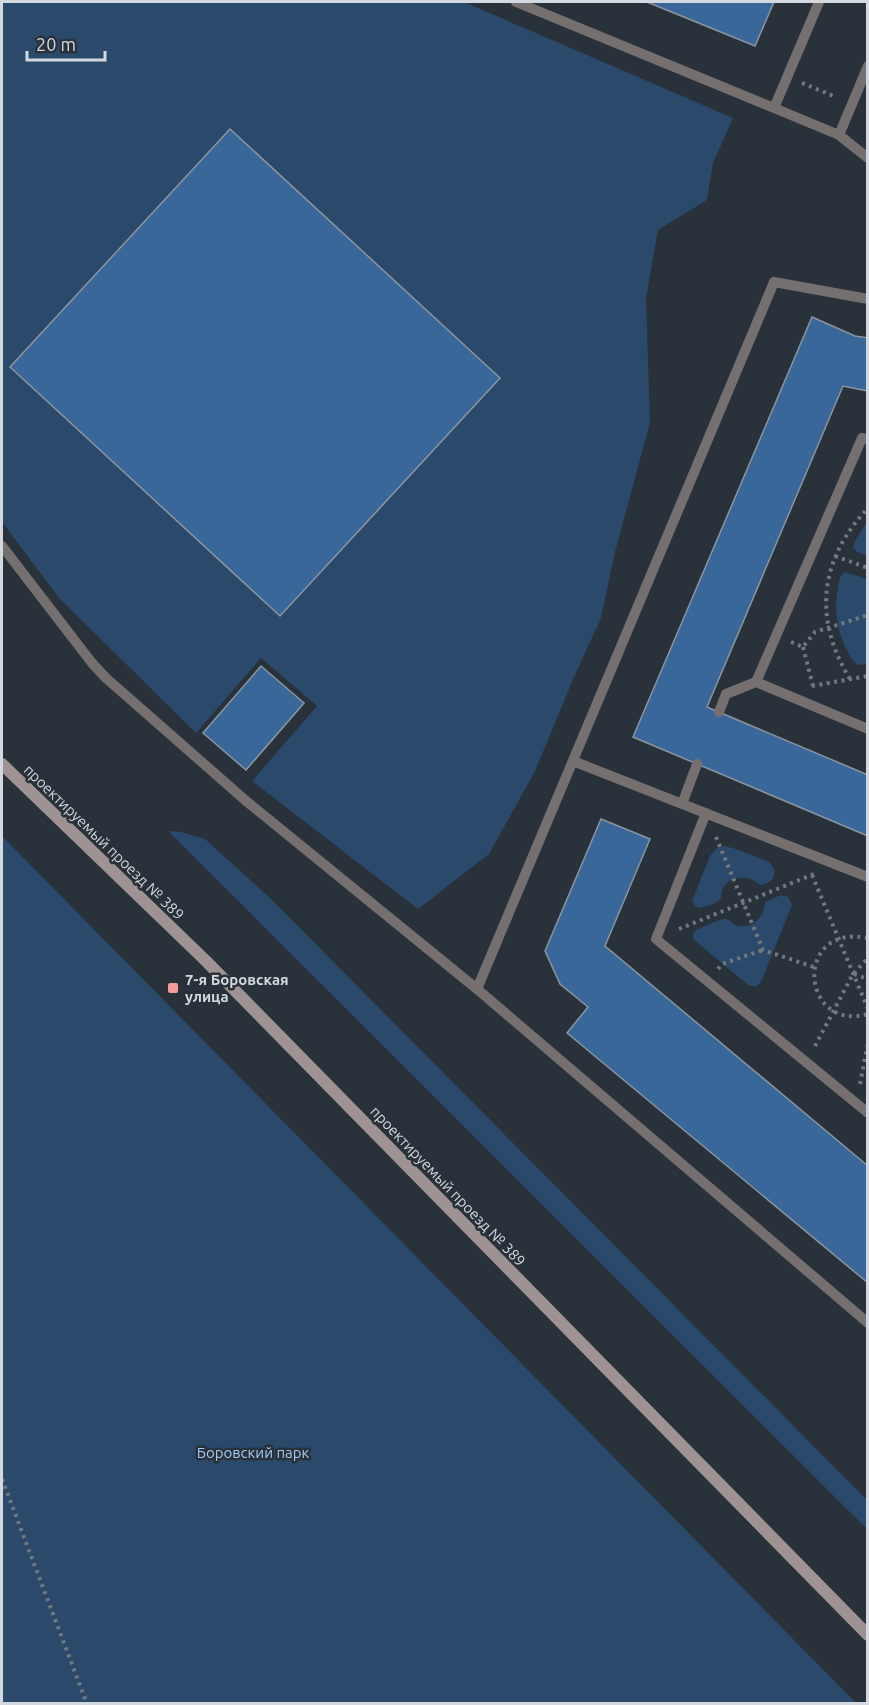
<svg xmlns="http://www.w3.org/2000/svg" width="869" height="1705" font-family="Ubuntu,sans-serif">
<rect width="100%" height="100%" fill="#29313a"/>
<path fill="#2a496b" d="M2 2H464L733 118 713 163 707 200 658 230 646 298 650 423 615 552 601 618 574 677 535 771 489 854 418 909 252 781 317 706 261 658 196 733 59 598 2 522Z
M867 522V556L857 552 853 547 856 539Z
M844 572 867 579V664C866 664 860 665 858 665 854 663 851 658 849 654 838 634 833 612 838 589 839 582 839 577 844 572Z
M168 831 181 832 205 839 271 899 867 1500V1529Z
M2 836 856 1703H2Z
M723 846 733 848 767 861C780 870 775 884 760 885 749 875 731 874 723 888 721 891 722 895 721 898 717 904 706 907 699 908L695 906 692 901 710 856 717 848Z
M781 895 788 897 792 905 761 982 756 987 748 985 693 939V934L695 930C704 927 714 921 723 919 729 918 730 922 735 925 752 931 764 917 765 902Z"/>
<path fill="#396799" stroke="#8b95a0" stroke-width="1.5" d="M647 2H774L755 46Z
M230 129 500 378 280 616 10 367Z
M812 317 855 336 868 338V391L843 386 707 707 868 775V836L633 737Z
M261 666 304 703 246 770 203 733Z
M601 819 650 839 605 946 868 1166V1283L567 1033 588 1007 560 984 545 951Z"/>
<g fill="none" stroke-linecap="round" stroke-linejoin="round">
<path stroke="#727880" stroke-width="4" stroke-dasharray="3 4.5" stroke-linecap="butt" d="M802 83 836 97
M835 556 868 568
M791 642 803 647 815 632 868 615
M803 647 813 686
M850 679C813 619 819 560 868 508
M812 686 868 676
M716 837 763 950 814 967
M812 875 868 1009
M679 929 814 874
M868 938C792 923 801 1033 868 1014
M718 969 722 964 763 950
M854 974 868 979
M815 1046 853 974 868 958
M860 1084 868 1043
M2 1479 87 1704"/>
<path stroke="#766f6f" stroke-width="10" d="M516 2 774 108 819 2
M774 108 839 135 868 158
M839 135 868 66
M868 299 774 282 477 989 868 1323
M868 439 862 438 756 682 868 729
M2 546 92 663 106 678 245 800 477 989
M719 712 726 694 756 682
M573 761 868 877
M682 804 697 764
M706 813 656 939 868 1113"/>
<path stroke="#9e9292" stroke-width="12" d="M2 764 206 961 868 1635"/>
</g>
<rect fill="#f59b9c" stroke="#29313a" stroke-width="2" x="167" y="982" width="12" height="12" rx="3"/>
<g text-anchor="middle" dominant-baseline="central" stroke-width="5" stroke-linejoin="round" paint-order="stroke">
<g font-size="15" fill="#d4d9df" stroke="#29313a">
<text transform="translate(104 842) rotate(44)">проектируемый проезд № 389</text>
<text transform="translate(448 1186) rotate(46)">проектируемый проезд № 389</text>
</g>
<g font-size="15" font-weight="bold" fill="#d4d9df" stroke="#29313a" text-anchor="start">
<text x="185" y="979">7-я Боровская<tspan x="185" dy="17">улица</tspan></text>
</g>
<g font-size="15" fill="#a4caf6" stroke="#29313a">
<text x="253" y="1452">Боровский парк</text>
</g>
</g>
<rect width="869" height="1705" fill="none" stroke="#d4d9df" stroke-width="6"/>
<path d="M27 51v9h78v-9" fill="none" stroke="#d4d9df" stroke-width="3"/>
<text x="36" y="51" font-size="18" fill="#d4d9df" stroke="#29313a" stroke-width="4.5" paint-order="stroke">20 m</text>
</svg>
